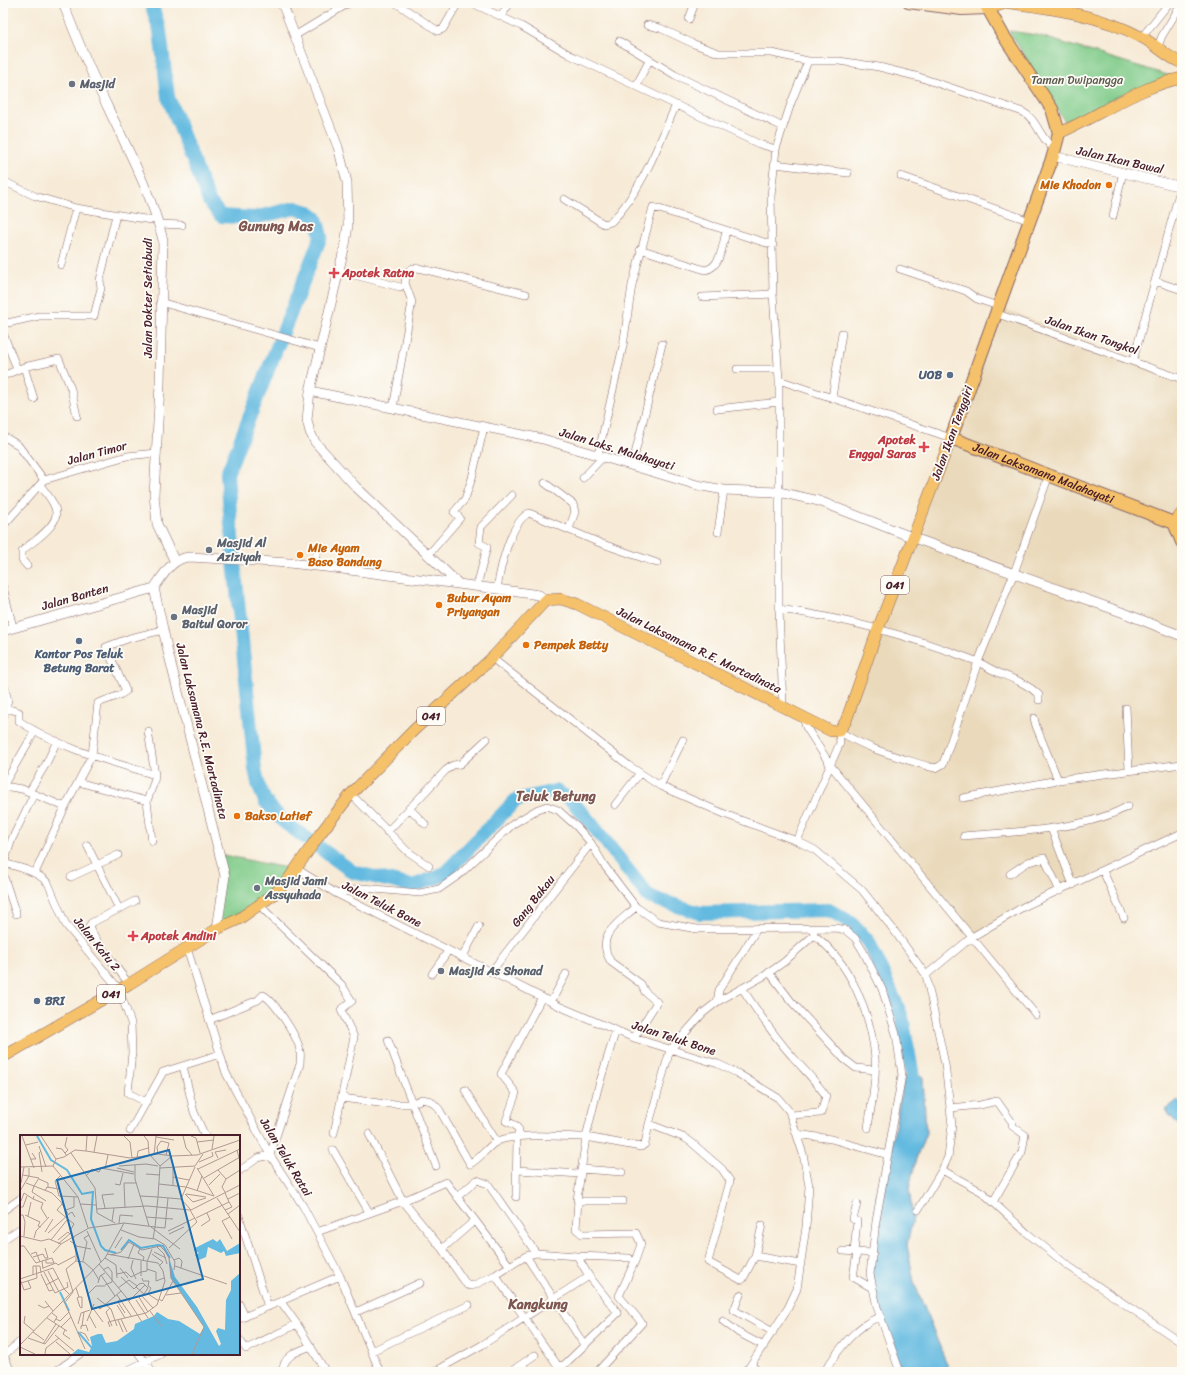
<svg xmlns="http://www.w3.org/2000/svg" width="1185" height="1375" font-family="Sriracha,sans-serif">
<rect width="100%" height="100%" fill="#fdfcf7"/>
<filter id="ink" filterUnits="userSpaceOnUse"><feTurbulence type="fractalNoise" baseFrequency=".025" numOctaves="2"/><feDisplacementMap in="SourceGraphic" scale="8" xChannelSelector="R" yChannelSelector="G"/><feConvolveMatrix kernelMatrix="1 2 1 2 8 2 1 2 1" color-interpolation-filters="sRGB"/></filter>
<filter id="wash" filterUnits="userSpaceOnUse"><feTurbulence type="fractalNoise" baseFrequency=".012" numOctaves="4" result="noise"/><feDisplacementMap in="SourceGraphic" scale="16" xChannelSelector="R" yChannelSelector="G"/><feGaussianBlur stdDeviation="0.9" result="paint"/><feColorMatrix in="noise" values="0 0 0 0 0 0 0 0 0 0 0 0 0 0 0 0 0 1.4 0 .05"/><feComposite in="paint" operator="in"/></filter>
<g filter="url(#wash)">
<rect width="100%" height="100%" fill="#f7ebd7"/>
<path fill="#ead9ba" d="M998 306 1182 380V833L1073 885 972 937 831 766 839 731Z"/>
<path fill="#80cb89" stroke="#65755a" d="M1009 31 1037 35 1174 77 1121 95 1065 122Z
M223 855 291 869 272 893 218 927Z"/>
<path fill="#64bae0" stroke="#576c86" d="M904 1076 923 1077 926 1133 916 1159 909 1189 913 1218 907 1245 914 1282 950 1372H901L871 1280 874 1245Z
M1178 1100 1182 1104V1129L1165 1110Z"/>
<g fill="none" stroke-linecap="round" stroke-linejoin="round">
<path stroke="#64bae0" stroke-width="14" d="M151 3 160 31 168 97 209 201 221 216 254 218 295 208 308 212 316 218 321 236 227 474 234 561 255 769 259 787 265 801 284 822 353 872 412 886 443 875 516 800 555 791 570 799 591 823 649 897 700 913 829 910 852 923 869 942 902 1017 913 1076"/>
</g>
</g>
<g filter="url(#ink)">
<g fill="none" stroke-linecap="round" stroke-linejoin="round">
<g stroke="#876667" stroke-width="8">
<path id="minor" d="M396 3 438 31 443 29 458 3
M472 3 521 26 570 55 759 144 776 149
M501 16 510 3
M689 19 695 3
M647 25 660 28 694 44 719 53H772L808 61H839L879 67 919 77 1023 112C1038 120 1040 140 1055 149
M296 35 349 3
M1142 37 1169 3
M619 41 675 75 783 127
M1157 49 1162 36 1182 3
M636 86 649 61
M775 164 848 173
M901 176 1030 221
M3 181 35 196 76 208 151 220 157 219
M564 199 604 224 611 222C642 191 658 145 676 105
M1113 216 1123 172
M159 224 182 225
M640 249 705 270C721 268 723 243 726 231
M61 265 76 208
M900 269 966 291 977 299 998 306
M339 271 400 287
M1155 281 1182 290
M702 297 773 294
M160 302 320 348
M995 313 1182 379
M3 324 39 316H94L101 288 100 280 116 215
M3 333 17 369
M1133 361 1181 186
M24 367 34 399
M737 369H778
M3 376 24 367 59 359 71 389 77 416
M779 380 951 438
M832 398 842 333
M393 408 412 302 405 283 407 272 413 268H418L526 294
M717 409 779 402
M3 436 18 445 44 480
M598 455 623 346 632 285 653 207 773 245
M632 466 662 344
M583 478 603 457
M44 480 127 456 157 453
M545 483 573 504 575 512 569 529
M3 526 43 481
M718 532 724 490
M429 554 460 518 454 512 465 499 472 478 484 427
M313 565 318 550
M27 566 22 560V552C25 547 31 544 36 540 63 518 61 511 40 485
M477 586 487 547 479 543 481 527 512 495
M3 587 13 627
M497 589C500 570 510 522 529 513L600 543 657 563
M779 609C846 618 913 637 976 661 983 664 990 669 997 672 1013 679 1027 683 1039 695V700
M492 658 628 765 660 786 727 815 797 841 815 850 862 890 893 929 926 975 945 1064 952 1125 948 1157 942 1170 918 1210
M3 682 8 700 3 718
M783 707 779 609V380L773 294 771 196 776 149 791 103 808 61
M6 708 19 712V721C59 748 109 761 155 775
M1126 708 1129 770
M803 717 806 727 831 766 1036 1015
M1034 718 1036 726 1058 780
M839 731C866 749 899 757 930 767L936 768 943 764 978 662 1014 573 1049 475
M78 782 147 801
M3 786 22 789 65 807
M3 786 35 731
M660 786 683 740
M29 792 46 764 57 741
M351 794 407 851 429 866
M963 798 1058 780 1182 764
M147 801 154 782 155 775 148 731
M147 801 152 841
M615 805 640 773
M409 808 425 824
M1051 828 1073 885
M387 832 446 770 453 765 460 764 487 739
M964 836C1011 832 1088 830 1128 806
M797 841 840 743 839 731
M87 845 119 909
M3 863C18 867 37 871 48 883L66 925 119 989 131 1023 132 1053 128 1093 146 1102
M4 863 12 839 34 794
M297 869 337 894 561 1007 634 1038 718 1064 737 1073 778 1098 789 1111 803 1154 809 1186 806 1227 797 1289 788 1308 746 1372
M1103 871 1124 918
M35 873 65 807 92 755 98 703 120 695 126 691 106 647 130 638 163 630
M3 874 16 914
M1010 874 1028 862 1044 858 1060 891
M71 877 118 855
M337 894 363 888 420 893 439 889 459 875 513 824 538 809 547 806 558 810 577 827 591 843 604 865 636 907 658 922 697 929 837 928 845 930 855 938 863 951 882 989 896 1034 902 1075 876 1221 870 1274 877 1307 900 1372
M259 905 342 985 352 1001 341 1010 354 1037 334 1133
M814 935C850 962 871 1013 875 1058 877 1080 871 1105 868 1128
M187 948 226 1073 270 1155 303 1206 340 1276 380 1372
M462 958 479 926
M491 972 591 843
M769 972 791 1001 844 1059 856 1068 875 1070
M432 974 448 951
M926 975 972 937 1023 907 1182 833
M129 984 101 947 89 927 91 923 135 901
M742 988C757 1011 773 1035 792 1056 803 1069 816 1081 826 1096L821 1113 790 1115
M551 1002 566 974
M717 1002 719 990 757 929
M209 1020 258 1000 263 995C274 1000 299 1039 300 1051 301 1055 300 1060 300 1064L270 1155 258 1158 239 1171
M634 1038 657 1002 645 992 641 984 611 962C594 935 618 923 636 907
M388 1040 436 1166
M183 1066 194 1112 205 1136
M465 1090 497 1142
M342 1098 386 1104H411L422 1099 431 1101 439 1109 470 1164C480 1159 486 1148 496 1142 514 1132 565 1137 586 1137L598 1088 616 1030
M950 1108 980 1105 997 1101 1012 1122V1126L1025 1135 1022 1152 993 1202
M649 1124 685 1138 691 1142 722 1169 730 1181 708 1262 741 1280 743 1279 755 1256 801 1264
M130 1131 163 1072 220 1054
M369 1134 403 1201 442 1249 467 1285 472 1286 495 1275 526 1256 536 1253 577 1256 589 1276 618 1313 564 1365 558 1366 495 1275
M797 1134 831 1139 888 1155
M333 1150 369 1212
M581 1169 622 1172
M517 1170 581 1174
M942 1170 982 1192 1027 1233 1067 1265 1182 1343
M457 1197 477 1180 488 1184 536 1253
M516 1197 517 1138 519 1130 515 1125 506 1121 516 1093 501 1074 542 997
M578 1200 576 1229 582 1234 636 1233 641 1244 635 1261 619 1296 642 1323 597 1372
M623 1201H581L577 1200 586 1137 641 1147 645 1144 649 1124 670 1050 703 1013 717 1002 764 976 784 962 814 935 813 929
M3 1211 21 1198
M239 1216 268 1307
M317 1232 403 1201 446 1182 509 1265
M3 1240 21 1228
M442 1249 474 1221
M843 1251 857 1252 853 1277 872 1288
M854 1252 857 1221 853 1219 857 1204
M857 1252 873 1253
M526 1256 585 1346
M577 1256 629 1258
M755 1256 762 1225
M740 1295 734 1310 773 1332
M281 1302 297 1324 326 1372
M239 1304 245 1317
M356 1312 420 1283
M239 1319 340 1276
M723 1321 739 1333 764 1346
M239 1339 246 1349 297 1324
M372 1351 469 1305
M139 1354 153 1372
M4 1355 11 1372
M3 1356 21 1341
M522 1364 527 1372
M751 1364 758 1372
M56 1371 80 1354
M124 1372 161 1354
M283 1372C282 1356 298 1351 311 1346
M434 1372 482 1345 589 1276
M510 1372 535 1355
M824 1372C839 1349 855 1326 881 1316"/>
</g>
<g stroke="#876667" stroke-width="10">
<path id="tertiary" d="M63 3C77 39 92 75 109 110 129 152 152 195 163 240L160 385 154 495 157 524 175 562
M282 3 338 147 347 182 348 225 345 245 310 391 307 420 310 432 315 442 356 487 459 584
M1053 156 1182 187
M310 391 543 439 697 485 724 490 779 492 819 501 914 538 1124 613 1182 636
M3 631 154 588
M217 929 225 876 168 652 154 588C164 574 172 558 190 557L289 563 334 568 497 589 539 595 546 600"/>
</g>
<g stroke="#876667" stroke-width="12">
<path id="secondary" d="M908 3 962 10 987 9"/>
</g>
<g stroke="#876667" stroke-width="12">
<path id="primary" d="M1010 3C1052 8 1103 16 1141 37 1156 44 1166 57 1182 63
M987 9 1006 3
M1059 133C1101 115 1137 87 1182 78
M1174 523 1182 513
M3 1057 129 984 217 929 239 919 273 895 288 880 320 834 351 794 414 730 492 658 546 600 561 599 577 604 831 731H839L846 721 878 629 951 438"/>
</g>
<g stroke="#876667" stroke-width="14">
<g id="trunk">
<path id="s1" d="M985 3 1003 35 1052 109 1059 133 1053 156 951 438 1174 523 1182 542"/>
</g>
</g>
<use href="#minor" stroke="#fff" stroke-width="7"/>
<use href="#tertiary" stroke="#fff" stroke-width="9"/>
<use href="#secondary" stroke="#fbe6c4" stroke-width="10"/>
<use href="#primary" stroke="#f5c16b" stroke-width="11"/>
<use href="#trunk" stroke="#f5c16b" stroke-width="12"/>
</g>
</g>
<g fill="#6b7280" stroke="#fdfcf7" stroke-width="1.5">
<circle cx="72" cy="84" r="4"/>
<circle cx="209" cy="550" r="4"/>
<circle cx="174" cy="617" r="4"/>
<circle cx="257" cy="888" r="4"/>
<circle cx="441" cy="971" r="4"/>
</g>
<g fill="#e8710a" stroke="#fdfcf7" stroke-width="1.5">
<circle cx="1109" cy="185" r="4"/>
<circle cx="300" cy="555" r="4"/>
<circle cx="439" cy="605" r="4"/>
<circle cx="526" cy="645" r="4"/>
<circle cx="237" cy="816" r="4"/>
</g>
<g fill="#e0444e" stroke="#fdfcf7" stroke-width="1.5">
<path d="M332 267h4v4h4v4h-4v4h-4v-4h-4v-4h4z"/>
<path d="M922 441h4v4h4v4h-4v4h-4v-4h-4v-4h4z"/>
<path d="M131 930h4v4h4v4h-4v4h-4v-4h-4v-4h4z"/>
</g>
<g fill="#5c6f8a" stroke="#fdfcf7" stroke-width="1.5">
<circle cx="950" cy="375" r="4"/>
<circle cx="79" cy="641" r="4"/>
<circle cx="37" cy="1001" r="4"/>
</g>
<g text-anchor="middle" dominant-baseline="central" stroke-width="3.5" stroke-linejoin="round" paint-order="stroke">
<g fill="#fdfcf7" stroke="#806168" stroke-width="1">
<rect x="881" y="576" width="28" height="18" rx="3"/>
<rect x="417" y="707" width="28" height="18" rx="3"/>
<rect x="97" y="985" width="28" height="18" rx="3"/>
</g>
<g font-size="11" font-weight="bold" fill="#4a1f2b">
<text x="895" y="585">041</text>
<text x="431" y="716">041</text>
<text x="111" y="994">041</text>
</g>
<g font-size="12" fill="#5d5b4c" stroke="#fdfcf7">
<text x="1077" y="80">Taman Dwipangga</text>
</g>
<g font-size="12" font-weight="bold" fill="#5b616d" stroke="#fdfcf7" text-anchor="start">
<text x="80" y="84">Masjid</text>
<text x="217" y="543">Masjid Al<tspan x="217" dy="14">Aziziyah</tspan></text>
<text x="182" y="610">Masjid<tspan x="182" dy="14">Baitul Qoror</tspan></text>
<text x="265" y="881">Masjid Jami<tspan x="265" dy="14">Assyuhada</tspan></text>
<text x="449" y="971">Masjid As Shonad</text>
</g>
<g font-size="12" fill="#4a1f2b" stroke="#fdfcf7">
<text transform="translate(1120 160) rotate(13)">Jalan Ikan Bawal</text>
<text transform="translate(148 298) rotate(-90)">Jalan Dokter Setiabudi</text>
<text transform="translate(1092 335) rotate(19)">Jalan Ikan Tongkol</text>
<text transform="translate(952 433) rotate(-70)">Jalan Ikan Tenggiri</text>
<text transform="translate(617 449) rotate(17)">Jalan Laks. Malahayati</text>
<text transform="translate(97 453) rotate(-15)">Jalan Timor</text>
<text stroke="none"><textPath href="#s1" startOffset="573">Jalan Laksamana Malahayati</textPath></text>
<text transform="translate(75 597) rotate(-16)">Jalan Banten</text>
<text transform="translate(699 650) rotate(26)">Jalan Laksamana R.E. Martadinata</text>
<text transform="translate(202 731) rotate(76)">Jalan Laksamana R.E. Martadinata</text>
<text transform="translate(533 901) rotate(-52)">Gang Bakau</text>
<text transform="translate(382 904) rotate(27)">Jalan Teluk Bone</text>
<text transform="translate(97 944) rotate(51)">Jalan Katu 2</text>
<text transform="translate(674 1038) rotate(18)">Jalan Teluk Bone</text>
<text transform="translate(286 1157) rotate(59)">Jalan Teluk Ratai</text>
</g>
<g font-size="12" font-weight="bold" fill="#c56008" stroke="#fdfcf7" text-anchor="start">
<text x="1101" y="185" text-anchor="end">Mie Khodon</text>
<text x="308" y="548">Mie Ayam<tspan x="308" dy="14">Baso Bandung</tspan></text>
<text x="447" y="598">Bubur Ayam<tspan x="447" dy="14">Priyangan</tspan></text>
<text x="534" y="645">Pempek Betty</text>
<text x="245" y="816">Bakso Latief</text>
</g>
<g font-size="12" font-weight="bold" fill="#be3a42" stroke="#fdfcf7" text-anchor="start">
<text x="342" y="273">Apotek Ratna</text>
<text x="916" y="440" text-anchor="end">Apotek<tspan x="916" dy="14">Enggal Saras</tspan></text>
<text x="141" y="936">Apotek Andini</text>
</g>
<g font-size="12" font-weight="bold" fill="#4e5e75" stroke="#fdfcf7" text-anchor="end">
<text x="942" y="375">UOB</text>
<text x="79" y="654" text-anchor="middle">Kantor Pos Teluk<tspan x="79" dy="14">Betung Barat</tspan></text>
<text x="45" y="1001" text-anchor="start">BRI</text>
</g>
<g font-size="14" font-weight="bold" fill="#7f5650" stroke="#fdfcf7">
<text x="276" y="226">Gunung Mas</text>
<text x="556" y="796">Teluk Betung</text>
<text x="538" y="1304">Kangkung</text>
</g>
</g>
<g transform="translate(20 1135)">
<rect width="220" height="220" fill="#f7ebd7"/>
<path d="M193 104 197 107 200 104 207 116 220 108V118L206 121 204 116 201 118 188 112 186 122 179 125 175 120 179 118 174 115 175 113ZM149 123 155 142 177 172 199 211 201 209 196 196 198 193 205 195 206 165 211 155V146L220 138V219H52L58 214 69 217 72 211 70 202 78 199H82L86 208 97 206 114 194 115 189 134 181 137 177 148 184 159 186 180 199 184 192 151 143Z" fill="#64bae0"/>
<path fill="none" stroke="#64bae0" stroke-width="2" d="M17 1 31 25 47 35 62 59 73 57 71 84 81 111 85 115 96 118M101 115 109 105 121 113 138 110 143 111 150 123M40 157 49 176M58 197 72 213"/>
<path fill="none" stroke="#b29992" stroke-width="1" d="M2 1 14 33M21 1 36 24M67 1 66 16 110 23 138 19 152 21M104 1 110 7 112 23M124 1 128 6 129 19 140 31 138 62 161 64 171 75 220 50M163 1 166 13 172 20M171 1 176 3 180 18M136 2 154 5M177 7 194 5M6 10 18 7M19 11 26 32M36 13 42 14 47 21M192 14 194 1M217 15 220 27M21 16 19 18 22 37M74 17 77 1M45 18 48 15 45 11 47 2M51 18 75 53 77 78 95 88M138 19 137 12 141 6 149 8 146 20M134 20 136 1M117 23 118 16 128 13M198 23 195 17 206 15M10 24H16L12 18M179 27 193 21 192 17M115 30V44L129 91M33 31 58 62 68 93M33 31 36 24 44 22 55 15 66 16M99 31 126 29 138 31M140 31 152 21 177 20 220 5M175 31 183 19M0 32 33 31M97 33 114 37M140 33 175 31M177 33 194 61M85 34 88 20M178 34 220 14M198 35 206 44M126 39 140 40M3 40 19 43 14 51 32 58 41 67 48 79M41 40 35 46 39 61 58 62M66 41 72 34 79 37 81 33 114 39M153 42 169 45M184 43 220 22M19 44 28 48V53M1 48 4 32M6 48 14 51 12 57 26 66M95 49 100 50 103 38M139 49 166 52 194 61M153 50V33M189 50 200 39M0 56 9 41V33M25 56 27 52 39 54M177 56 182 41M205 57 202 52 206 44 220 35M165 59 173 67 186 63M166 59 186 62M14 61 13 64 23 68 21 73 27 83M120 61 138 62M197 63 220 97M161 64 175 32M208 64 220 58M1 66 4 58 13 64M42 69 37 75 54 89M60 69 76 70M0 72H3L7 61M85 73 82 60 94 59M105 73 104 48H116M76 74 127 71 170 75 177 87 149 113M46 75 54 72V62M205 75 212 72 209 67M208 79 220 70M0 80H3L5 87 4 101M5 80 20 87 18 91 21 92M8 81 11 67M126 82 153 84M210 82 202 86 212 104M176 83 209 67 205 58M92 86 94 73M99 88 100 80 113 81M54 89 50 96 54 103M181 91 190 85 187 78M131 92 160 114M101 95 119 102 135 104 145 110 155 127 154 135M67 96 81 127M148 96 175 83M25 97 33 84M28 98 49 79 52 77 55 82M149 99 164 92M0 101 21 106 29 104 41 109 69 93 104 88M14 103 16 96 29 82M133 104 135 92 145 93 148 63M31 105 47 85M38 105 48 97 50 99M50 106 56 110V126M38 109 51 98M0 111H4L16 128 22 126M56 111 71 114M137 112 144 119 147 129M95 113 102 102M120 114 118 118 124 122 123 126M134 117 146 123M33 118 41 109M11 119 16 117 20 127M87 119 138 128 143 136 145 146 137 170 126 178 88 187 90 192M132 119 143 127 140 130M91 120 101 117 109 107 122 115 140 111 145 116 149 123 151 143 184 192 172 219M13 122 23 119 25 123H28L25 113M85 123 96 130 97 143M108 124 114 109M113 125 111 133 116 144M154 125 159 123 162 126 161 133M63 126 67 107 64 103 69 100M79 129 106 162 122 187M155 131 207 149M23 133 36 128 38 130 55 121M100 133 108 143M23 134 22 126 32 123 34 128H26V125M127 134 136 137V146L144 143M83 135 88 132 92 137V147L85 150M28 136 39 157M24 137 35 158 48 152 47 147M21 139 29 156 33 155M97 139 106 137 111 142 121 137V126M13 140V131H20L21 138M81 140 95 161M121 141V137L127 136V127L132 114M101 142 114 154 119 149 123 148 128 153 124 159 116 152M122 143 123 146H129L128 151 131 153 128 159 139 166M8 146 11 153 4 155 0 144 33 133 44 154 49 159M1 148 17 143 16 131M78 148 80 141 85 138M26 150 39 143M56 153 59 162 57 163 60 172 62 173V162H59M98 153 109 145 117 151M68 159 76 151H85M97 160 112 182M121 160 133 173M146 160 161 158M119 162 128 177M77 163 91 174 97 191M100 164 98 167 105 178M139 164 142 166 153 146M116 165 128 183M25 166 33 176M44 166 65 214M46 166 53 157 46 134 56 126 64 127 73 135 79 145M109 166 125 150M18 170 24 173 29 171M97 170 105 183M72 172 83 187M78 172 80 174 101 156M90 173 86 177 92 191M130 176 141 191M32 178 37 182 34 187M69 180 76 193M5 181 4 188 14 196M27 183 47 196M36 184 40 186 49 177M101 184 107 197M98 185 103 197M67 186 74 169M58 189 61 178 64 177M62 191 64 177 70 175M41 192 51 182M61 194V191L66 190 68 196M45 195 43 199 50 204M13 197 24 205M60 197 65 199 69 206M35 200 54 216M8 203 25 209 39 191M36 207 50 219M23 209 36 189M0 210 85 123 104 88 135 92 138 62M0 212 15 219M25 219 26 213 39 203"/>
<path fill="#1f6fb2" fill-opacity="0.15" stroke="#1f6fb2" stroke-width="2" d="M149 15 183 144 72 174 37 45Z"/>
<rect width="220" height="220" fill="none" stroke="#4a1f2b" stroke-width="2"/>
</g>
<rect width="1185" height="1375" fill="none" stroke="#fdfcf7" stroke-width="16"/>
</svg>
